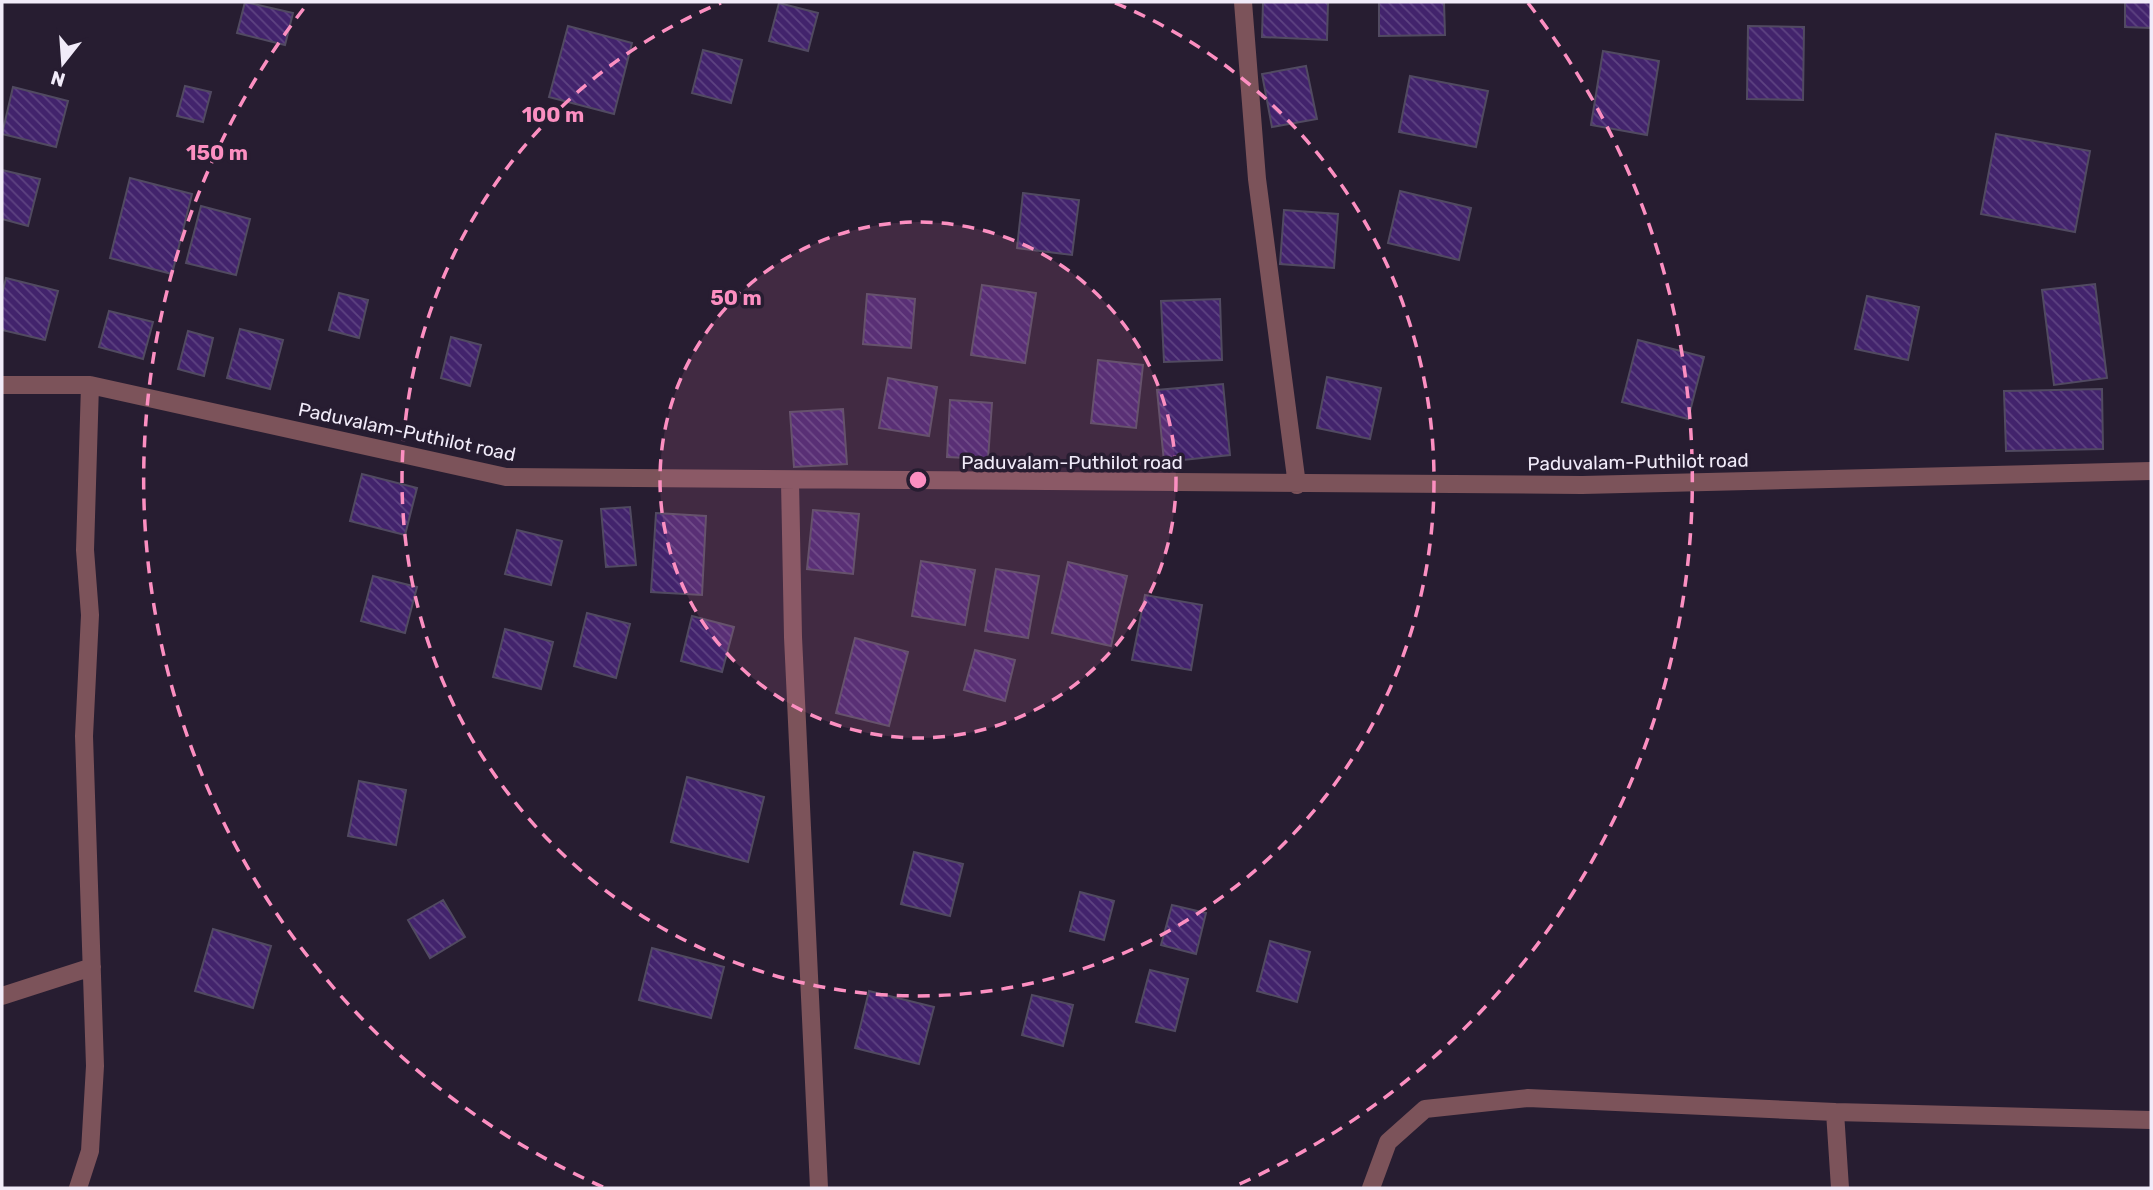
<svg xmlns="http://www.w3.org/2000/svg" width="2153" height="1190" font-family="Rubik,sans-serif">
<defs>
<pattern id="building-back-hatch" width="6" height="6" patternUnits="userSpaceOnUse" patternTransform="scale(1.75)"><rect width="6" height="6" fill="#42236c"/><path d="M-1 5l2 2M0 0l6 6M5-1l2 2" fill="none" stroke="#5e4382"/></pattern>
</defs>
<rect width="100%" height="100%" fill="#271d31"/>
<path fill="url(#building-back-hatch)" stroke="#514a61" stroke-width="2" d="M245 2 293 13 285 45 237 33Z
M1263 2H1328L1327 40 1262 37Z
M1379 2H1444L1445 35 1379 36Z
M2125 2H2151V28L2125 27Z
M779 3 818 13 808 51 769 41Z
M568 26 632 43 614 114 549 97Z
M1748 26 1804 27 1803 100 1747 99Z
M703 50 742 60 731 103 692 93Z
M1603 51 1659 61 1647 135 1591 125Z
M1306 66 1317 119 1272 127 1262 74Z
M1410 76 1488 91 1476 147 1399 132Z
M185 86 211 92 203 122 177 116Z
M13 87 68 101 56 147 2 134Z
M1996 134 2090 151 2075 232 1981 214Z
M2 170 40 179 28 226 2 219Z
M130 178 192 194 172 274 110 258Z
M1400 191 1471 208 1459 260 1388 243Z
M1023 193 1079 200 1072 255 1017 248Z
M201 206 250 219 236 275 186 263Z
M1284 210 1338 214 1334 268 1280 264Z
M6 278 58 291 45 340 2 330V294Z
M2095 284 2107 378 2054 385 2042 290Z
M982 285 1036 293 1025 363 971 355Z
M339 293 368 300 359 338 329 330Z
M867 294 915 299 911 348 863 344Z
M1867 296 1919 307 1908 360 1855 349Z
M1220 299 1222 360 1164 362 1161 301Z
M109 311 153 322 143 359 99 347Z
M240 329 283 340 270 389 227 378Z
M188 331 213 338 204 376 178 369Z
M451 337 481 345 470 386 441 378Z
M1638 340 1704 357 1688 419 1622 402Z
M1098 360 1143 365 1136 428 1091 423Z
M1327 377 1381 388 1370 439 1317 428Z
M888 378 937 387 929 436 879 428Z
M1223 384 1230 455 1164 462 1157 390Z
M2102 389 2103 449 2006 451 2004 391Z
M950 400 992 403 988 459 947 457Z
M843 409 847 464 794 467 790 412Z
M362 474 417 488 405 535 350 521Z
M630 507 636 565 606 567 601 509Z
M813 510 859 514 853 574 807 569Z
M656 513 706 516 702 595 651 592Z
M517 530 562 541 551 585 505 574Z
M921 561 975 570 965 625 912 616Z
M1068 562 1127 576 1111 646 1052 633Z
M996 569 1039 576 1028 638 985 631Z
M373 576 417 587 405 633 361 621Z
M1145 595 1202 605 1191 670 1132 660Z
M587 613 630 624 616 678 574 666Z
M692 616 734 627 722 672 681 661Z
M505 629 553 642 541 689 493 677Z
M855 638 908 652 889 726 836 713Z
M975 650 1015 660 1005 701 964 690Z
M687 777 764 797 748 862 671 842Z
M359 781 406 790 396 845 348 836Z
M914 852 963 864 950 916 901 904Z
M1080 892 1114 901 1104 940 1070 931Z
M443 900 465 937 430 958 408 920Z
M1172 905 1206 913 1196 954 1161 945Z
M213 929 271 946 253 1008 195 991Z
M1270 941 1310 952 1297 1002 1257 991Z
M652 948 724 967 711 1018 639 1000Z
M1150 970 1188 979 1175 1031 1136 1022Z
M869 991 934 1007 919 1064 855 1048Z
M1032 995 1073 1005 1063 1046 1022 1035Z"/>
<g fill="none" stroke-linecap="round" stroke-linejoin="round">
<path stroke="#7c535a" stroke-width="18" d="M1243 2 1257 179 1297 485
M2 385H90L506 477 1582 485 2151 471
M790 481 793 637 819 1188
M2 996 92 967
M78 1188 90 1151 95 1066 84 736 90 615 85 550 90 385
M1371 1188 1388 1142 1425 1109 1528 1098 1835 1112
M1840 1188 1835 1112 2151 1120"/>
</g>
<circle cx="918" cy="480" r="258" fill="#fc8fc1" fill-opacity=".12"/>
<g fill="none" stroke="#fc8fc1" stroke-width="3.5" stroke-dasharray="12 9">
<circle cx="918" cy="480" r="258"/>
<path d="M1115 3A516 516 0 1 1 721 3"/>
<path d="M603 1187A774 774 0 0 1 308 3M1528 3A774 774 0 0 1 1233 1187"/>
</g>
<g text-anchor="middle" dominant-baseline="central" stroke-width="7" stroke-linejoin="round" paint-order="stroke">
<g font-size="19" fill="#f1ebf9" stroke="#271d31">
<text transform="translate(407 432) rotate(12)">Paduvalam-Puthilot road</text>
<text x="1072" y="462">Paduvalam-Puthilot road</text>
<text transform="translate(1638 462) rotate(-1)">Paduvalam-Puthilot road</text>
</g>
</g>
<circle cx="918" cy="480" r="10" fill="#fc8fc1" stroke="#271d31" stroke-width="3.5"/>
<g font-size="21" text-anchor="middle" font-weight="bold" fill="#fc8fc1" stroke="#271d31" stroke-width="7" stroke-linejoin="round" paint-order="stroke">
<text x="553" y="122">100 m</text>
<text x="217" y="160">150 m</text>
<text x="736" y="305">50 m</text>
</g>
<rect width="2153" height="1190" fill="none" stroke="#f1ebf9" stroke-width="7"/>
<g transform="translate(63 63) rotate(197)" stroke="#271d31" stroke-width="5" paint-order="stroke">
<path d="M0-5L12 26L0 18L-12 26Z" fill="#f1ebf9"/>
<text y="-10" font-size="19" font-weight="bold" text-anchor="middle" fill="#f1ebf9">N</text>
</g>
</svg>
